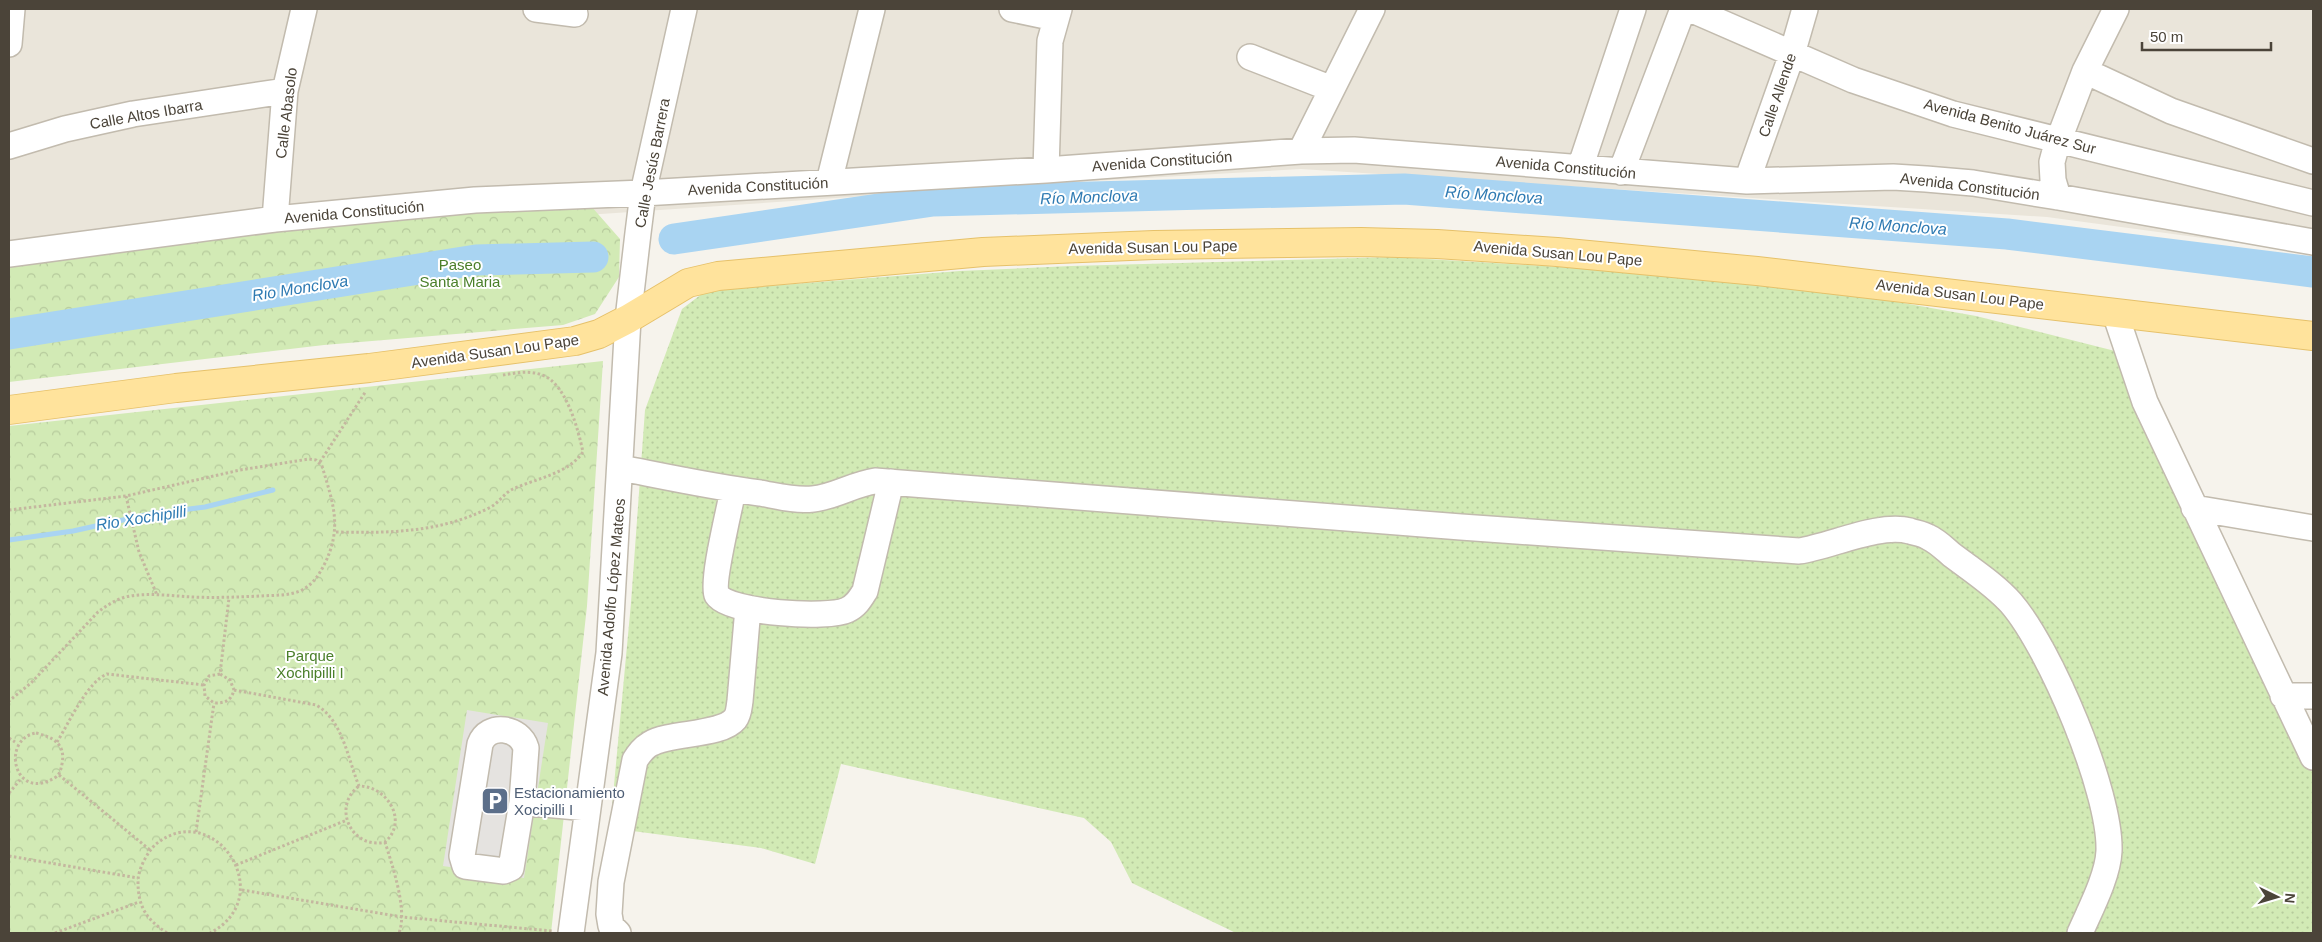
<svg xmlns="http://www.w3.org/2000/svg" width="2322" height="942" font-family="Helvetica,sans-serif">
<defs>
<pattern id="grass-dots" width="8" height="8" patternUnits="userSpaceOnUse" patternTransform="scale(1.25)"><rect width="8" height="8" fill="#d2eab5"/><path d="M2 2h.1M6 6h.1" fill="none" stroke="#b6ca9c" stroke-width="1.8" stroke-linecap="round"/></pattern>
<pattern id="forest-crowns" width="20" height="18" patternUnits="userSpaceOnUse" patternTransform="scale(1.25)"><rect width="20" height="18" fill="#d2eab5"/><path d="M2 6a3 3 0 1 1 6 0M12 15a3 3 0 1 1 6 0" fill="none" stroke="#b6ca9c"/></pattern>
</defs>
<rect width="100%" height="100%" fill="#f6f3ec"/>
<path fill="#eae5da" d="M9 9H2313V253L2047 217 1301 169 1058 183 277 236 9 270Z"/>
<path fill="url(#grass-dots)" d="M1394 257 1578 268 1830 290 1976 316 2115 351 2313 767V933H1236L1132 883 1111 842 1084 818 841 764 815 864 761 848 610 828 631 603 645 410 682 309 703 293 719 290 960 271 1071 266Z"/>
<path fill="url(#forest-crowns)" d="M591 206 620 239 619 277 595 314 563 325 324 345 9 382V263L118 248 459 211Z
M603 361 587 606 551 933H9V426Z"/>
<path fill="#e5e3e0" d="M467 710 548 723 524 878 443 866Z"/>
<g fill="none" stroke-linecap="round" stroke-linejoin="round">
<path stroke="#a9d4f2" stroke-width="5" d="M9 540 73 531 150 514 205 507 273 490"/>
<path stroke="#a9d4f2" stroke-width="31" d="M674 239 933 201 1404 189 2007 234 2313 272
M9 334 476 260 593 257"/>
<g stroke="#c2bbae" stroke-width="28">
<path id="minor" d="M536 9 575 14
M1012 9 1055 18
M1690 9 1853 80 1953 114 2313 203
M9 44 12 9
M1250 57 1332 89
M2085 71 2171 111 2313 161
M9 146 65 129 133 114 285 91
M1301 151 1372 9
M1580 168 1633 9
M1046 170 1050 41 1059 9
M1621 172 1683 9
M1747 181 1792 54 1805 9
M829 182 872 9
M2058 197 2053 180 2052 162 2056 147 2085 71 2116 9
M275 219 285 91 304 9
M9 254 275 219 475 200 643 193 1046 170 1301 151 1354 150 1747 181 1893 177 1926 179 1973 183 2058 197 2313 242
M2115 313 2145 402 2313 757
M621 468C667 477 713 487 760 493 777 496 795 501 813 499 834 497 854 484 875 481L1461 527 1799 551C1832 546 1878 523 1910 531 1916 533 1923 534 1928 537 1937 541 1945 549 1952 555 1972 570 1995 585 2011 603 2050 648 2111 792 2109 851 2108 876 2090 910 2080 933
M733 490C730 507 711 583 717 595 728 613 829 619 847 610 856 606 860 599 865 591L891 482
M2194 508 2313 528
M2283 696H2313
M522 802 526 748C520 727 488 722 480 744L462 856 465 866 504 871 511 868 522 802 588 808
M571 933 609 653 628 319 638 233 643 193 684 9
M618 933 611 926 609 914 611 882 635 760C639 754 643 748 650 744 670 732 721 736 735 719 739 714 739 707 740 701L748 608"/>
</g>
<g stroke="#e6c16a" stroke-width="30">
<path id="major" d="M9 410 176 388 369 368 575 341 599 334 628 319 688 283 718 276 983 252 1154 245 1361 242 1437 244 1557 252 1757 271 2313 336"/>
</g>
<path stroke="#c4b79f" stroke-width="3" stroke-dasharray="2.5 2.5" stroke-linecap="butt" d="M320 462 366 391
M126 496 139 552 157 595
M9 510 126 496 240 470 309 459 316 460 322 466C333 503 343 528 324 565 319 575 313 584 302 590 290 596 275 595 261 596 238 597 216 598 193 597 171 596 147 592 125 597 115 600 106 606 98 612L31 683 9 701
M336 532C391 533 438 533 489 508 498 504 504 493 513 489 537 478 568 474 583 452 578 429 566 383 542 375 529 370 516 373 503 375
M220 674 209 676 204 685 205 696 214 703C225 703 231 701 234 690L230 680 220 674 229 598
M234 690 316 705C343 720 348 760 359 786 387 786 409 821 385 842 352 850 331 807 359 786
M36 733C53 737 66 744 62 764 61 769 60 774 56 777 14 804 0 739 36 733Z
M9 738 15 742
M57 742C69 723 87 682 107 674L204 685
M59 775 150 850
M9 793 20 780
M196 832 214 703
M385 842C392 865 408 910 399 933
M9 856 138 878
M236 865 347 820
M242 890 402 917 552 931
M55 933 139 902
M167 933C146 919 138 907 138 881 138 869 148 851 156 844 215 797 280 897 210 933"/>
<use href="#minor" stroke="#fff" stroke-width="25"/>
<use href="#major" stroke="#ffe39c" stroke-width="28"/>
</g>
<defs>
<g id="parking-square" transform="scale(1.4375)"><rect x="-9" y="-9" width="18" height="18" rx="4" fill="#5c6f8a" stroke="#fff"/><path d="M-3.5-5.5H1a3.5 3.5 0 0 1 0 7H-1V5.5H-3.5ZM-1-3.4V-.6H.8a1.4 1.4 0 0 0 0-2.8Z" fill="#fff"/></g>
</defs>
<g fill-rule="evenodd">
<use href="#parking-square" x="495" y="801"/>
</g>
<g text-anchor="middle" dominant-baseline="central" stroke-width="4" stroke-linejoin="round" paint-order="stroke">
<g font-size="15" fill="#4b4439" stroke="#fff">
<text transform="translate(1777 95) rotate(-71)">Calle Allende</text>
<text transform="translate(286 113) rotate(-83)">Calle Abasolo</text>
<text transform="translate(146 114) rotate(-10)">Calle Altos Ibarra</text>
<text transform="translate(2010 126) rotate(15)">Avenida Benito Juárez Sur</text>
<text transform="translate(1162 161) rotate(-4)">Avenida Constitución</text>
<text transform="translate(652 163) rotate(-79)">Calle Jesús Barrera</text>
<text transform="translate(1566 167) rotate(5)">Avenida Constitución</text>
<text transform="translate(758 186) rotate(-3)">Avenida Constitución</text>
<text transform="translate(1970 186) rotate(7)">Avenida Constitución</text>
<text transform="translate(354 212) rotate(-5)">Avenida Constitución</text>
<text transform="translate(1153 247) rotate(-1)">Avenida Susan Lou Pape</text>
<text transform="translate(1558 253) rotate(5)">Avenida Susan Lou Pape</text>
<text transform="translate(1960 294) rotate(7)">Avenida Susan Lou Pape</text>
<text transform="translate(495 351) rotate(-8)">Avenida Susan Lou Pape</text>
<text transform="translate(611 597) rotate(-85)">Avenida Adolfo López Mateos</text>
</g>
<g font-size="15" fill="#4a7f2a" stroke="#fff">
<text x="460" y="264">Paseo<tspan x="460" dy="17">Santa Maria</tspan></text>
<text x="310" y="655">Parque<tspan x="310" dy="17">Xochipilli I</tspan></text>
</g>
<g font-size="15" fill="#4e5e75" stroke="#fff" text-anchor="start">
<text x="514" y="792">Estacionamiento<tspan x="514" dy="17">Xocipilli I</tspan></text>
</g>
<g font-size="16" font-style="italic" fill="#2e7ab2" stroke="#fff">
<text transform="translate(1494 195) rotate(4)">Río Monclova</text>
<text transform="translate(1089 197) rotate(-2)">Río Monclova</text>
<text transform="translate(1898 226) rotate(4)">Río Monclova</text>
<text transform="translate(300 288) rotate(-9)">Rio Monclova</text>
<text transform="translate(141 518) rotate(-9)">Rio Xochipilli</text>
</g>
</g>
<rect width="2322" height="942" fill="none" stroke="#4b4439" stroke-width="20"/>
<g transform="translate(2277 897) rotate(95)" stroke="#ffffff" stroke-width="4" paint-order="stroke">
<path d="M0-4L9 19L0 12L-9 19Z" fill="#4b4439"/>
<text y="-8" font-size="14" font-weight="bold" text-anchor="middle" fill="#4b4439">N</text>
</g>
<path d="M2142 42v8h129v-8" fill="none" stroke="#4b4439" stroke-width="2.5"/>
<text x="2150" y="42" font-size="15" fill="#4b4439" stroke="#ffffff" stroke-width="4" paint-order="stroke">50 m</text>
</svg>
